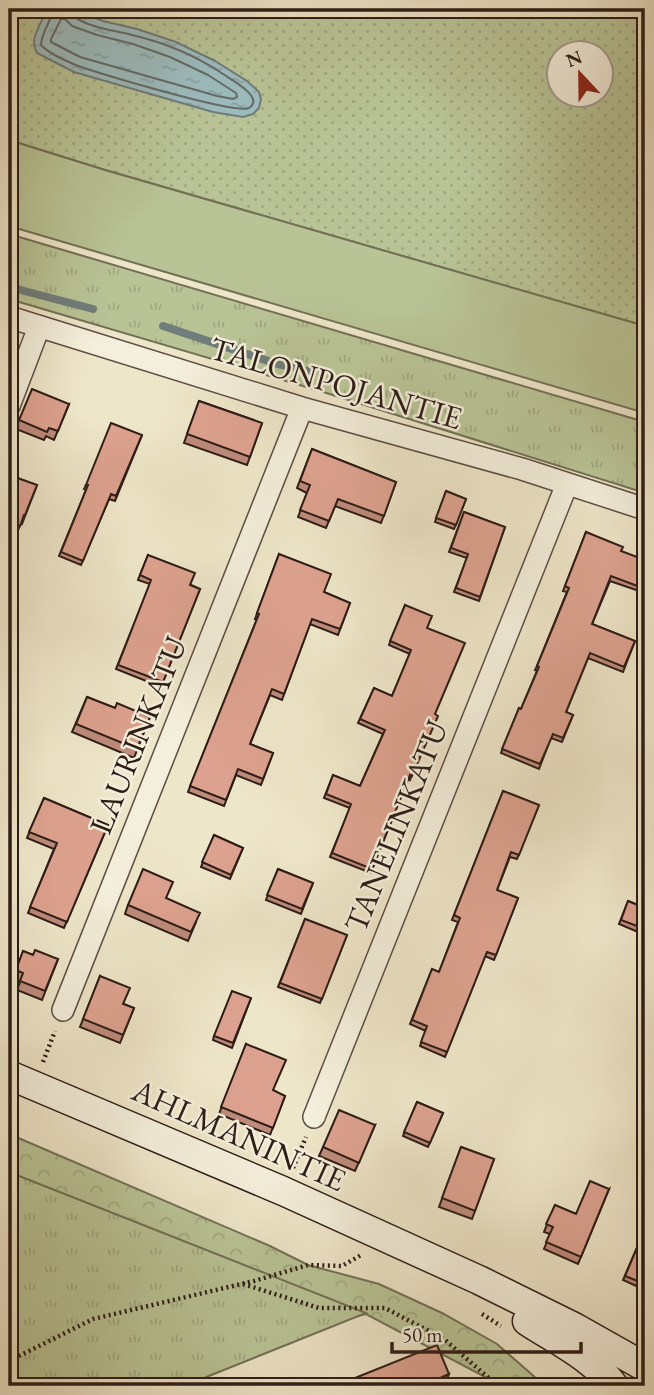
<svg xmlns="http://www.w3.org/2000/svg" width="654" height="1395" font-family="'EB Garamond',serif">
<defs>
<pattern id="grass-dots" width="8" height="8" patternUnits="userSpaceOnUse" patternTransform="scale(1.75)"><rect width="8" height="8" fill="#b9c496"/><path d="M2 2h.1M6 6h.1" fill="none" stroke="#9fa881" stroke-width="1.8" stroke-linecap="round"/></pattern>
<pattern id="forest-crowns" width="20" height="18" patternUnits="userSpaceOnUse" patternTransform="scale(1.75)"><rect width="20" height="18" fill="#b9c496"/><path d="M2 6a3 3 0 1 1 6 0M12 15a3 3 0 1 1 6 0" fill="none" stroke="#9fa881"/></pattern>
<pattern id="park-tufts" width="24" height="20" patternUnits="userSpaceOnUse" patternTransform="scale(1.75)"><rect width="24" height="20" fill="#b9c496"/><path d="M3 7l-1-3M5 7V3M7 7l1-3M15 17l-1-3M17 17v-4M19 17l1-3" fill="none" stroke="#9fa881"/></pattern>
<pattern id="water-ripples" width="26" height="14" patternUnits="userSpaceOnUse" patternTransform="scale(1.75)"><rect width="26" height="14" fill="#9dbdbf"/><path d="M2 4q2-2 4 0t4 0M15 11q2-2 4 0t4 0" fill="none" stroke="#88a2a3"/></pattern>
</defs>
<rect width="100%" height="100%" fill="#eee6c9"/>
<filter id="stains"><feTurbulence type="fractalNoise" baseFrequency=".00286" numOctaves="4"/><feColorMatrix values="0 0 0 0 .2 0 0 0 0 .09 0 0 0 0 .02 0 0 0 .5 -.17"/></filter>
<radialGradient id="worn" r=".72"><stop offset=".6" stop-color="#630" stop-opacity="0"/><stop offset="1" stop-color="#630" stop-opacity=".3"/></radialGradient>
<path fill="url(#grass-dots)" stroke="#737056" stroke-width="2" fill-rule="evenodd" d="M9 9H645V326L105 170 9 140ZM560 52H602V94H560Z"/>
<path fill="url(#forest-crowns)" stroke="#737056" stroke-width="2" d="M9 1134 270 1246 308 1265 379 1284 442 1313 497 1344 545 1386H494L491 1380 366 1314 270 1337 9 1218Z"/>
<path fill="url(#park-tufts)" stroke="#737056" stroke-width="2" d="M9 234 645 422V493L320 391 9 299Z
M9 1172 366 1313 184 1386H9Z"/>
<path fill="#b9c496" stroke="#737056" stroke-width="2" d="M9 140 105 170 645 326V413L9 226Z"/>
<path fill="url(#water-ripples)" stroke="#707d7b" stroke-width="2" d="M49 9H71L103 21 137 29 176 42 215 61 247 81 259 92 261 99 259 108 253 114 243 117 213 112 74 72 37 53C28 38 42 25 46 10Z"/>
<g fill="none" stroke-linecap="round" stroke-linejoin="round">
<path stroke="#656c6a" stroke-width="2" d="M53 9C51 22 41 33 41 45 49 54 66 61 78 66 99 73 236 115 249 108 266 97 228 78 220 72 194 55 162 42 132 35 117 31 88 27 76 18 71 15 72 14 71 9
M61 19H65L72 26 97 35 133 44 170 57 208 75 236 93 237 97 233 99 217 96 80 57 51 42V39Z"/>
<path stroke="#707d7b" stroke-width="8" d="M9 287 93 309
M163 326 274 363 311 372"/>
<g stroke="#5d4e43" stroke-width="24">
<path id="minor" d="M9 317 302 408 522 469 645 509
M9 406 39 327
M63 1010 302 408
M314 1117 567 484"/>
</g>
<g stroke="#2d1c16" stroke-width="31">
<path id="secondary" d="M9 1075 283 1191 479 1280 574 1327 645 1367
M527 1321C557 1341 592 1357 614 1386"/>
</g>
<path stroke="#2d1c16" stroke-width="4.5" stroke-dasharray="2 3.5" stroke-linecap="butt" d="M9 36 18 9
M43 1062 55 1031
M293 1168 306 1137
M243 1284 319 1308H385L444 1339 491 1380 504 1386
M482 1314 501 1326
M9 1361 93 1319 254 1281 308 1265 342 1266 363 1254"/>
<use href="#minor" stroke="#f4efdc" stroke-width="21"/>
<use href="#secondary" stroke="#f4efdc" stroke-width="28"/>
</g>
<path fill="#be8b7b" stroke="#2d1c16" stroke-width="2" d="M199 401 262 423 247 465 184 443Z
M69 404 54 440 46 436 44 440 16 429 19 420Z
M142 435 115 501 109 499 81 565 59 556 86 490 84 489 86 485Z
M312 449 396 482 381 523 335 506 326 528 298 517 307 493 297 488Z
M9 475 37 485 22 524 21 523 16 535 9 532Z
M446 491 466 499 454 529 435 522Z
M464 512 505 527 479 601 454 592 467 558 449 552Z
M586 532 621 551 645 573 639 591 610 581 592 624 635 641 623 672 588 658 566 712 573 715 562 742 551 738 539 769 501 753 519 708 521 709 537 671 535 670 537 666 567 592 563 591Z
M279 554 324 592 350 603 338 635 310 624 282 700 270 695 250 744 273 753 261 785 236 775 224 806 188 792 257 619H255Z
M148 555 191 585 200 589 161 687 116 669 150 584 138 580Z
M405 605 427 628 435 715 410 780 408 779 371 873 330 857 350 808 324 798 333 775 360 786 383 734 358 723 374 688 392 696 410 654 389 645Z
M87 697 115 708 150 717 134 758 72 732Z
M503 791 539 805 517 859 510 857 497 890 518 898 494 960 485 956 445 1057 420 1046 426 1031 410 1024 432 969 439 972 458 922 452 920Z
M44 798 108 825 64 928 28 913 54 849 27 838Z
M214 835 243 848 230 879 201 867Z
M278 869 313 883 301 914 266 900Z
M166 899 196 922 188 941 125 914 128 905Z
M628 901 645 908V935L619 924Z
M305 919 347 935 320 1003 278 987Z
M23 951 33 955 58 959 42 1000 17 990 20 982 13 979Z
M100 976 124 1004 134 1008 120 1043 80 1027Z
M251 998 232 1048 213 1040 214 1036Z
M246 1044 273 1091 285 1096 270 1135 219 1114Z
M417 1102 443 1113 428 1147 403 1136Z
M375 1125 355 1171 319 1156 323 1147Z
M461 1147 494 1159 472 1219 439 1207Z
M609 1189 578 1264 544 1249 550 1234 544 1232 555 1205 576 1214Z
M645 1229V1290L623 1280Z"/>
<path fill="#9b7164" stroke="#2d1c16" stroke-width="2" d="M449 1374 445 1386H424V1385Z"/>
<path fill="#dda28f" stroke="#2d1c16" stroke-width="2" d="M32 389 69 404 58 431 49 428 47 432 19 420Z
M199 401 262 423 250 457 187 434Z
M111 423 142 435 116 496 111 494 83 561 61 552 88 485H86Z
M312 449 396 482 384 516 338 499 329 521 300 510 310 485 300 481Z
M9 475 37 485 25 515H24L20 526 9 522Z
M446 491 466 499 456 525 436 518Z
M464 512 505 527 480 597 456 588 468 554 451 548Z
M586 532 623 547 621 551 645 560V573L640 587 611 576 592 624 635 641 624 667 590 653 566 712 573 715 563 738 553 734 540 764 502 749 519 708 521 709 539 667 537 666 569 588 565 586Z
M279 554 331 574 324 592 350 603 340 629 312 619 284 694 272 689 250 744 273 753 263 779 238 769 226 800 190 786 259 614 257 613Z
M148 555 195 573 190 585 200 589 163 682 118 665 151 580 140 575Z
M405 605 432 616 427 628 465 643 435 714 438 716 412 776 410 775 372 869 332 853 351 804 326 794 333 775 360 786 385 730 360 719 374 688 392 696 411 650 390 641Z
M87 697 115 708 117 703 150 717 137 749 76 724Z
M503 791 539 805 519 855 511 852 497 890 518 898 496 955 487 952 447 1052 421 1042 427 1026 412 1020 432 969 439 972 460 918 454 915Z
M44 798 108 825 67 922 30 907 57 843 29 832Z
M214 835 243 848 231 875 202 862Z
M143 869 173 882 166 898 200 913 191 932 128 905Z
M278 869 313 883 302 909 267 895Z
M628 901 645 908V929L621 920Z
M305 919 347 935 322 999 280 983Z
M35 950 58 959 45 991 20 981 23 973 16 970 23 951 33 955Z
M100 976 130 988 123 1004 134 1008 123 1035 83 1019Z
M232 991 251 998 233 1043 214 1036Z
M246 1044 286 1060 273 1090 285 1096 273 1128 221 1107Z
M417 1102 443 1113 430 1143 404 1132Z
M339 1110 375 1125 359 1163 323 1147Z
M461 1147 494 1159 475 1211 442 1198Z
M590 1181 609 1189 581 1257 546 1242 553 1227 546 1224 555 1205 576 1214Z
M645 1229V1284L625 1276Z
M437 1345 449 1374 424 1385 425 1386H335Z"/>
<g text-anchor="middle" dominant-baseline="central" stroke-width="5" stroke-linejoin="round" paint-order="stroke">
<g font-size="32" fill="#2d1c16" stroke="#f4efdc">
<text transform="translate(336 383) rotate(16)">TALONPOJANTIE</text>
<text transform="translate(138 735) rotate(-68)">LAURINKATU</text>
<text transform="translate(396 826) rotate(-68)">TANELINKATU</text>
<text transform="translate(239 1135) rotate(24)">AHLMANINTIE</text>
</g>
</g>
<rect width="654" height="1395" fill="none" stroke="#eee6c9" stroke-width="35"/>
<rect x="10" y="10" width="633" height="1374" fill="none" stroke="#2d1c16" stroke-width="3.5"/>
<rect x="18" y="18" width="619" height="1360" fill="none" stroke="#2d1c16" stroke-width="2"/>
<g transform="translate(580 74) rotate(338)"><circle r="33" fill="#f4efdc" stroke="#a49b8d" stroke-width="2"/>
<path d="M0-5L12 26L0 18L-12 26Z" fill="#8f2418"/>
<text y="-10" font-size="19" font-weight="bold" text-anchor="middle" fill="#2d1c16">N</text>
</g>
<path d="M392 1342v10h189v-10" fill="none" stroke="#2d1c16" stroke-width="3.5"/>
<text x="402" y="1342" font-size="21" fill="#2d1c16" stroke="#f4efdc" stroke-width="5" paint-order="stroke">50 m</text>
<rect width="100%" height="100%" filter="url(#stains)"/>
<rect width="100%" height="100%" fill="url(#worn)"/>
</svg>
